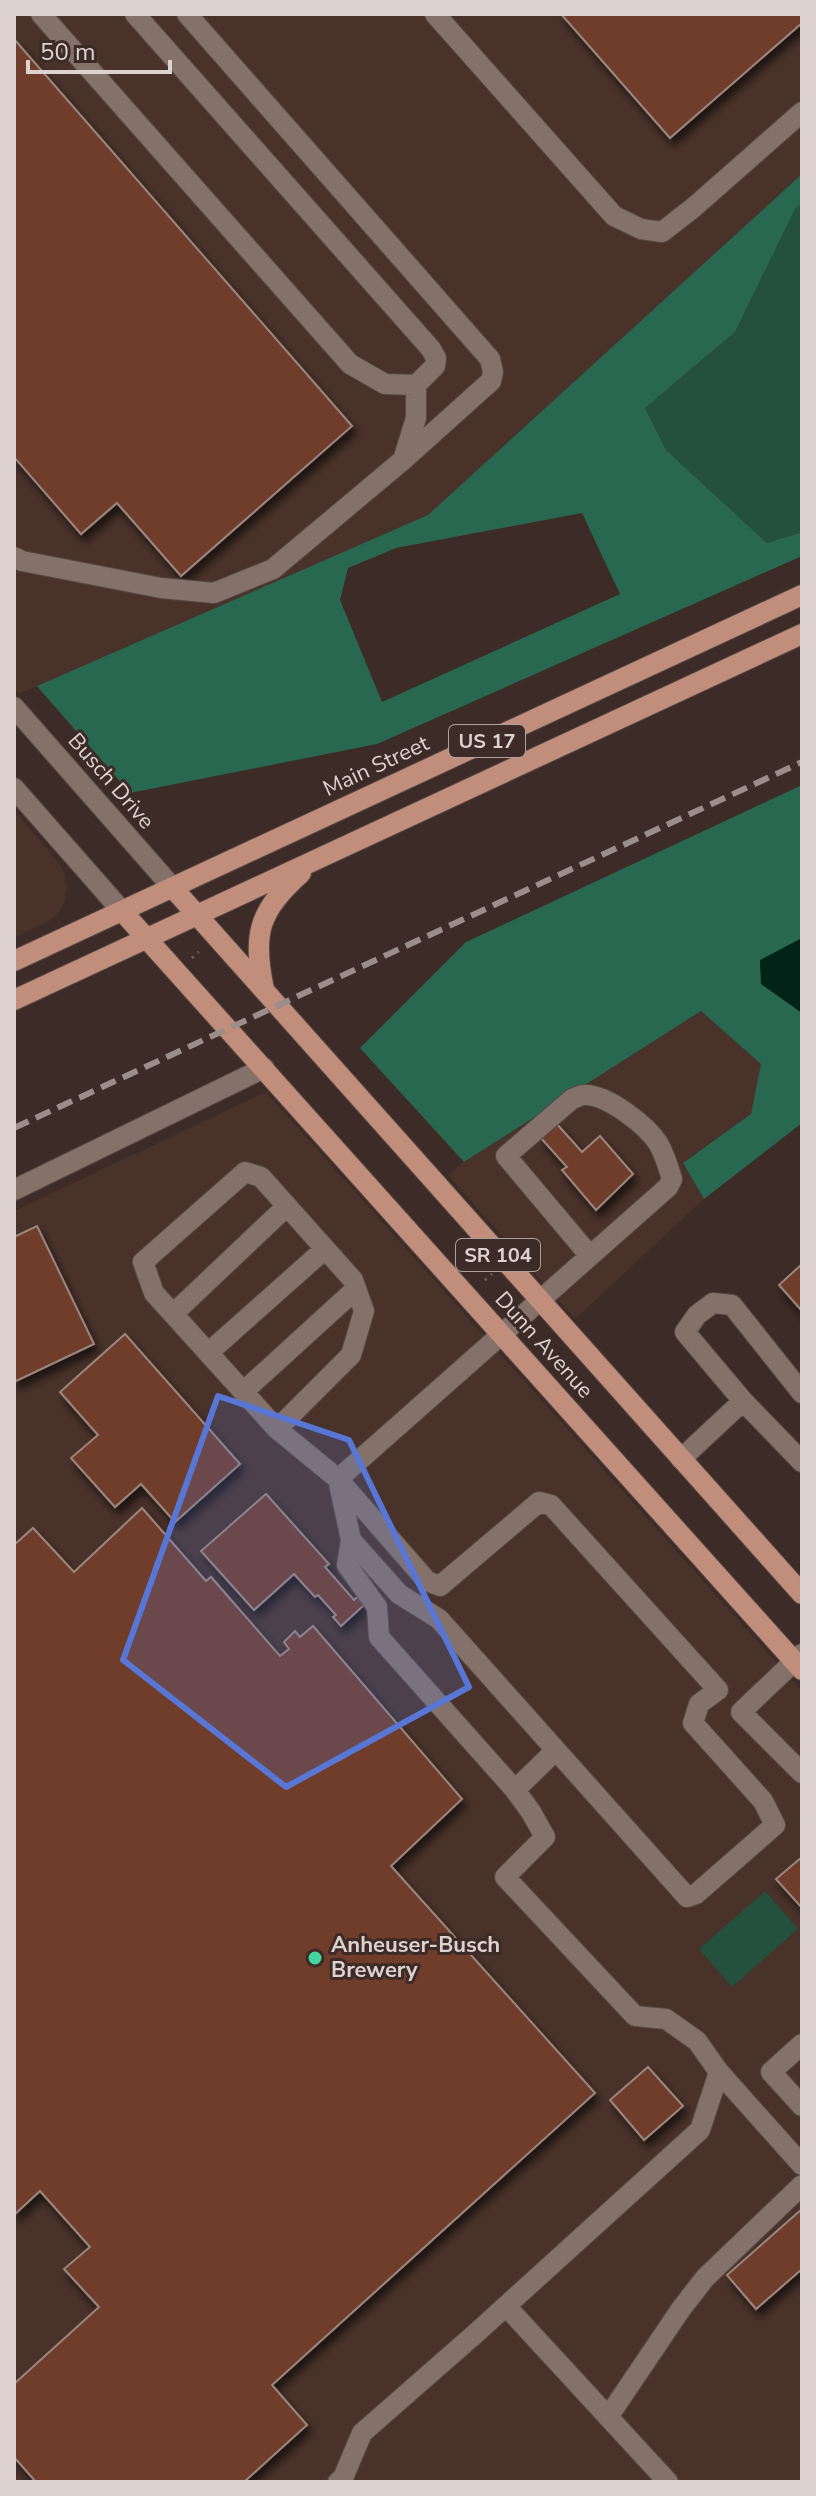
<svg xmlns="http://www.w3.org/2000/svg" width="816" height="2496" font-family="'Nunito Sans',sans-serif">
<defs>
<filter id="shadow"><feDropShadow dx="4" dy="7" stdDeviation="4" flood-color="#0009"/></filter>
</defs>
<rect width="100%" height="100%" fill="#3c2b26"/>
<path fill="#49322a" d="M14 14H802V174L428 515 19 694 14 688Z
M14 810 56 859 64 872 67 887 64 902 58 913 51 920 14 938Z
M701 1011 761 1063 752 1114 683 1163 704 1199 575 1319 448 1175 464 1162Z
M266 1092 802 1691V2482H14V1211Z"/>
<path fill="#24503e" d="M802 203V532L767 543 666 450 645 408 735 332 795 208Z
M765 1891 798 1929 732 1987 699 1949Z"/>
<path fill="#296850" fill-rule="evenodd" d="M802 174V203L795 209 735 332 645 408 666 450 767 543 802 532V556L377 744 130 793 37 686 428 515ZM582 513 620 594 382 702 340 600 348 568 396 548Z
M802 785V938L760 961 762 984 802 1013V1123L704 1199 683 1163 751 1114 761 1064 701 1011 464 1162 360 1048 466 942Z"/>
<path fill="#022317" d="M802 938V1013L761 984 760 960Z"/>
<path fill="#6f3c2a" stroke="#99867e" stroke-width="2" filter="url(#shadow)" d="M561 14H802V23L670 138Z
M14 39 352 426 181 576 117 503 81 534 14 457Z
M556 1123 582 1152 600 1136 633 1174 596 1210 562 1170 567 1167 540 1137Z
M37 1226 94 1344 14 1382V1237Z
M802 1264V1311L779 1285Z
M125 1334 240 1464 175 1522 141 1484 115 1507 71 1458 98 1435 60 1392Z
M266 1494 329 1564 325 1567 354 1600 357 1597 364 1605 341 1626 333 1617 336 1615 318 1595 315 1597 294 1574 254 1610 201 1551Z
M142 1508 206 1581 211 1577 280 1656 289 1649 284 1642 295 1631 300 1637 313 1626 462 1799 391 1866 595 2093 272 2385 307 2425 244 2482H36L14 2457V2384L99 2307 64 2269 90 2247 40 2191 14 2215V1545L33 1528 74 1572Z
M802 1857V1908L776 1879Z
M648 2067 683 2106 644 2140 610 2100Z
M802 2209V2269L756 2309 727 2275Z"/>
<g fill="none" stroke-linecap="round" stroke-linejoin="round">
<g stroke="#564944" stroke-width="22">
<path id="minor" d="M41 14 350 364 385 384 416 385
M187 14 490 359 493 372 491 381 403 460
M435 14 614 216 641 229 662 232 693 208 802 112
M14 557 22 561 161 588 214 593 273 569 403 460 416 418V385L435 366 436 358 431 349 135 14
M14 707 172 887
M14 788 122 911
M14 1190 264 1068
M173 1314 287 1206
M208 1353 325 1249
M243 1392 356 1289
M743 1401 685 1332 697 1315 713 1303 732 1305 802 1393
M277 1429 351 1355 364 1311 353 1280 261 1177 245 1172 143 1262 154 1293 277 1429 338 1479 668 1187 672 1179C668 1166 665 1155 658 1143 646 1125 607 1094 584 1095 580 1095 576 1098 572 1099L506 1156 590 1256
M681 1459 743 1401 802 1462
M338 1479 427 1581 440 1586 539 1502 551 1505 718 1690 699 1704 693 1723 763 1801 775 1825 696 1894 687 1897 439 1619 399 1594 351 1540Z
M351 1540 347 1565 377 1607 379 1637 515 1790
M802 1654 741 1712 802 1773
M802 2044 771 2072 802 2106
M719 2072 802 2165
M506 2306 668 2482
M608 2417 681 2309 705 2278 802 2185
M338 2482 343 2478 362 2433 475 2334 700 2130 719 2072 697 2041 666 2019 635 2016 505 1877 545 1837 531 1812 515 1790 556 1750"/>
</g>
<g stroke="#564944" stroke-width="22">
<path id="major" d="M172 887 802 1594
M122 911 802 1670
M14 961 802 595
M264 989C252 933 259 911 301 873
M14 1000 802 634"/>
</g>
<path stroke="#71625e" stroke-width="3" stroke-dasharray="2 6" stroke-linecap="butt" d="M192 958 199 952
M485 1280 492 1274"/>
<use href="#minor" stroke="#84716a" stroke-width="20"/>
<use href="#major" stroke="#c18e7b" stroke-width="20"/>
<path stroke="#9b8d89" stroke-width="6" stroke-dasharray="16 8" stroke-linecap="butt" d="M14 1128 802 762"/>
</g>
<path fill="#5776d5" fill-opacity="0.2" stroke="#5776d5" stroke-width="6" stroke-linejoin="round" d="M218 1396 349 1440 469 1687 286 1787 123 1660Z"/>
<circle fill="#44d49f" stroke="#3c2b26" stroke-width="3" cx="315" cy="1958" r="8"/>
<g text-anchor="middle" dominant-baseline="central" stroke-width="6" stroke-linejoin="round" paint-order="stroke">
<g fill="#3c2b26" stroke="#ada09c" stroke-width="2">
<rect x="449" y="725" width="76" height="32" rx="6"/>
<rect x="456" y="1239" width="84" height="32" rx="6"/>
</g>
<g font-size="20" font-weight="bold" fill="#ddd2ce">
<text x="487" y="741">US 17</text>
<text x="498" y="1255">SR 104</text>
</g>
<g font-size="22" fill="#ddd2ce" stroke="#3c2b26">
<text transform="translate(376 766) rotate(-25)">Main Street</text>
<text transform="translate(111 781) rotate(49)">Busch Drive</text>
<text transform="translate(544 1345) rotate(48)">Dunn Avenue</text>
</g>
<g font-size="22" font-weight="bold" fill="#ddd2ce" stroke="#3c2b26" text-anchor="start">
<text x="331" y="1945">Anheuser-Busch<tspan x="331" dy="25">Brewery</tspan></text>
</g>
</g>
<rect width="816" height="2496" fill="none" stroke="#ddd2ce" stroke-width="32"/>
<path d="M28 60v12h142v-12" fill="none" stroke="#ddd2ce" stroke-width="4"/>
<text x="40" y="60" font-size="24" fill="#ddd2ce" stroke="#3c2b26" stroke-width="6" paint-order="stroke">50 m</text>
</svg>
